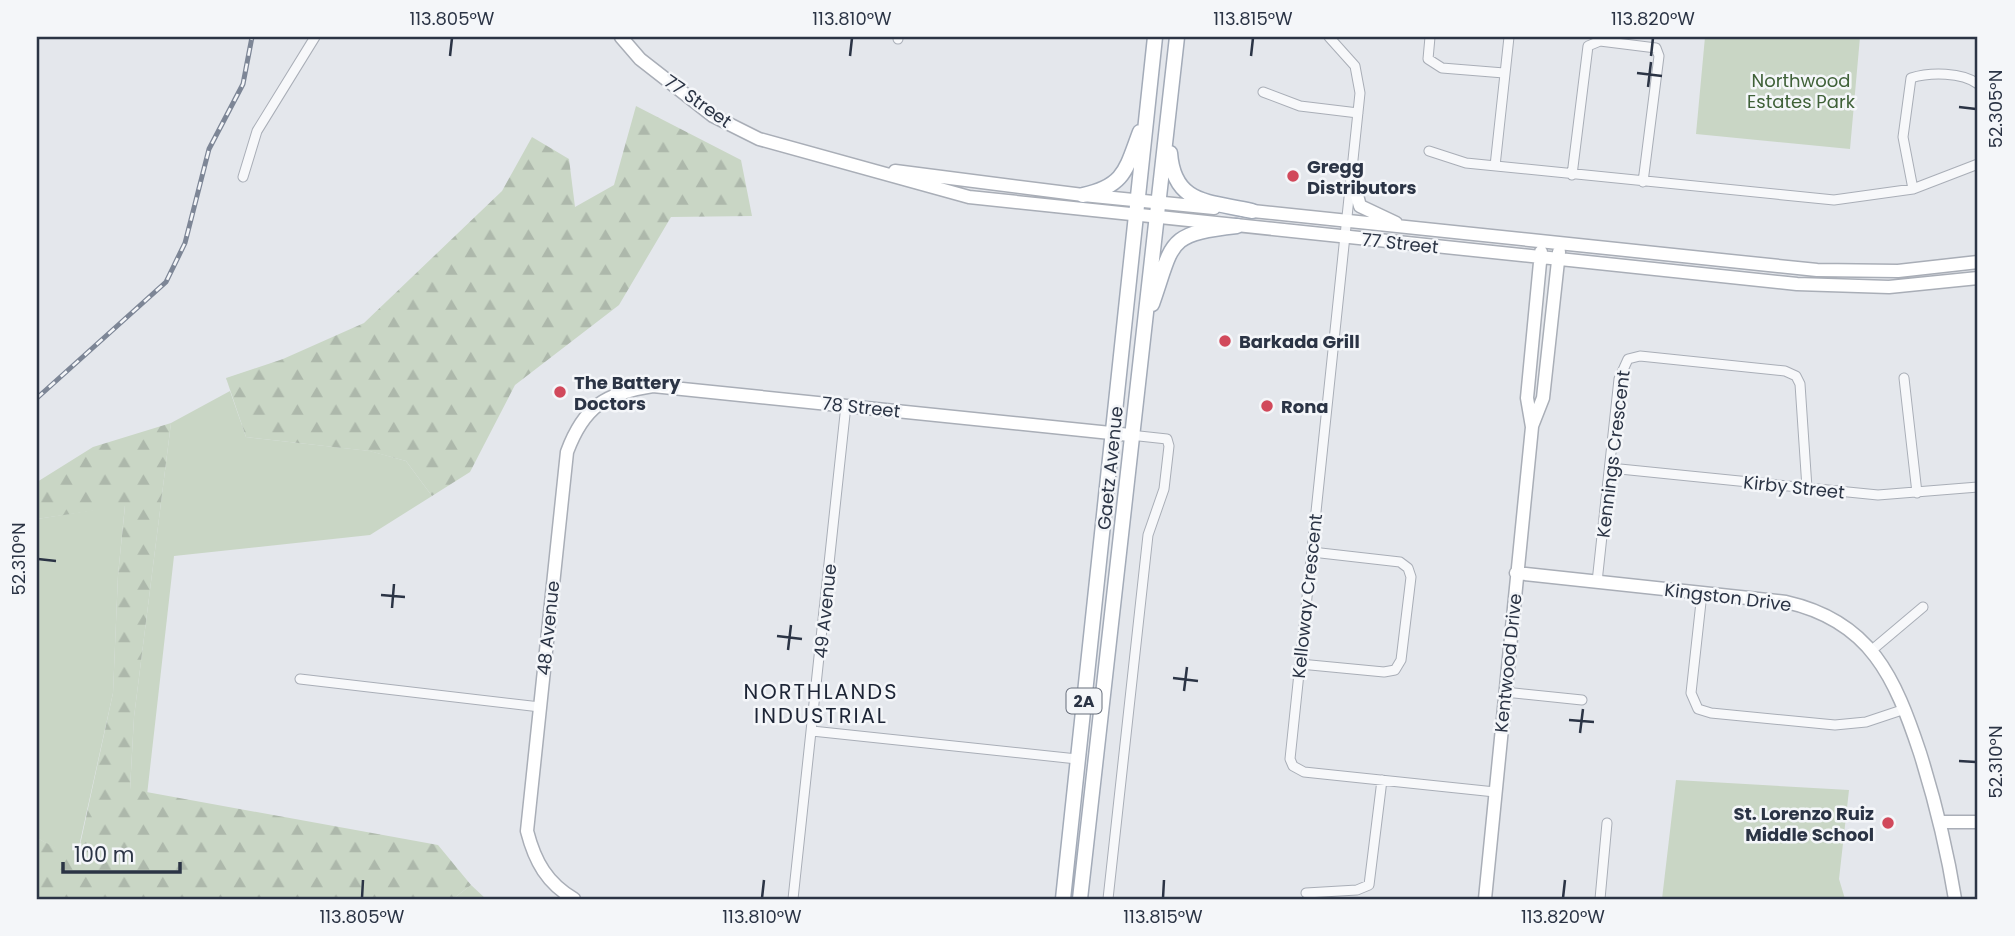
<svg xmlns="http://www.w3.org/2000/svg" width="2015" height="936" font-family="Poppins,sans-serif">
<defs>
<pattern id="forest-firs" width="22" height="20" patternUnits="userSpaceOnUse" patternTransform="scale(1.75)"><rect width="22" height="20" fill="#c9d6c5"/><path d="M5 1l3.5 6h-7zM16 11l3.5 6h-7z" fill="#adb8ab"/></pattern>
</defs>
<rect width="100%" height="100%" fill="#e4e7ec"/>
<path fill="#c9d6c5" d="M1705 37 1748 39 1749 37H1860L1850 149 1696 134Z
M230 391 246 437 370 451 406 461 432 496 370 535 174 556 147 795 130 790 134 717 171 423Z
M125 505 118 575 113 693 76 860 37 838V519Z
M1676 780 1849 790 1839 879 1845 899H1662Z
M471 885 486 899H453Z"/>
<path fill="url(#forest-firs)" d="M636 106 741 160 752 216 671 217 619 305 515 385 470 472 432 496 406 461 369 451 246 437 226 378 283 359 364 323 502 191 532 137 569 159 575 207 614 185Z
M171 423 134 717 130 789 438 845 471 885 453 899 37 897V838L77 859 113 693 118 575 125 506 37 519V482L93 447Z"/>
<g fill="none" stroke-linecap="round" stroke-linejoin="round">
<g stroke="#a9aeb7" stroke-width="11">
<path id="street" d="M1329 37 1355 66 1360 93 1290 759 1293 766 1304 772 1495 792
M1430 37 1428 59 1442 68 1504 73
M898 39V37
M1263 92 1300 106 1358 113
M1429 151 1466 163 1834 200 1913 189 1978 164
M1495 166 1509 37
M1572 175 1588 46 1600 41 1656 48 1659 56 1643 182
M243 177 257 131 315 37
M1913 189 1903 137 1911 78C1930 72 1962 72 1978 84
M1904 378 1917 493
M1610 468 1878 495 1978 487
M1597 582 1619 379 1628 359 1640 356 1785 371 1796 376 1800 384 1807 488
M1702 593 1691 693 1698 709 1711 713 1835 725 1866 722 1905 709
M1872 650 1923 607
M1300 664 1384 672 1395 670 1401 660 1411 577 1408 568 1400 562 1312 552
M300 679 540 707
M1505 692 1582 700
M812 731 1077 759
M1306 893 1357 890 1369 885 1382 780
M793 899 846 405
M1108 899 1148 535 1164 489 1169 446 1167 439 1130 435
M1600 899 1607 823"/>
</g>
<g stroke="#a9aeb7" stroke-width="15">
<path id="secondary" d="M621 37 640 59 713 116 759 139 969 197 1797 284 1889 287 1978 278
M895 171 1083 195 1214 208
M1352 178 1360 206 1396 223
M1243 210 1817 270 1898 271 1978 262
M1532 426 1543 398 1559 252
M1516 573 1786 602C1871 621 1895 678 1920 753 1935 801 1947 849 1955 899
M1940 822H1978
M574 899C547 883 535 862 527 831L567 452C584 406 606 393 653 386L1130 435
M1485 899 1532 427 1527 398 1541 252"/>
</g>
<g stroke="#a3abb8" stroke-width="17">
<path id="primary" d="M1170 153C1174 205 1209 201 1252 211
M1083 195C1125 186 1126 169 1140 132
M1152 304C1174 241 1166 234 1237 226
M1063 899 1155 37
M1080 899 1177 37"/>
</g>
<use href="#street" stroke="#f7f8fa" stroke-width="9"/>
<use href="#secondary" stroke="#fff" stroke-width="12"/>
<use href="#primary" stroke="#fff" stroke-width="14"/>
<g stroke="#7d8696" stroke-width="5">
<path id="rail" d="M37 398 166 282 185 243 209 149 243 84 252 37"/>
</g>
<use href="#rail" stroke="#f4f6f9" stroke-width="2.5" stroke-dasharray="8" stroke-linecap="butt"/>
</g>
<path fill="none" stroke="#2b3445" stroke-width="2.5" d="M450 56 452 38M850 56 852 38M1251 56 1253 38M1651 56 1653 38M1637 73 1662 76M1648 87 1651 62M1959 107 1976 109M38 559 56 561M381 595 405 597M392 608 394 584M777 636 802 639M788 650 791 625M1173 678 1198 681M1184 691 1187 667M1569 720 1594 722M1580 733 1583 709M1959 761 1976 762M362 898 363 880M762 898 764 880M1163 898 1164 880M1563 898 1565 880"/>
<g fill="#d1495b" stroke="#f4f6f9" stroke-width="2.5">
<circle cx="1293" cy="176" r="7"/>
<circle cx="1225" cy="341" r="7"/>
<circle cx="560" cy="392" r="7"/>
<circle cx="1267" cy="406" r="7"/>
<circle cx="1888" cy="823" r="7"/>
</g>
<g text-anchor="middle" dominant-baseline="central" stroke-width="5" stroke-linejoin="round" paint-order="stroke">
<rect fill="#f4f6f9" stroke="#676e7b" stroke-width="2" x="1066.5" y="688.5" width="35" height="25" rx="5"/>
<g font-size="16" font-weight="bold" fill="#2b3445">
<text x="1084" y="701">2A</text>
</g>
<g font-size="18" fill="#3f6138" stroke="#f4f6f9">
<text x="1801" y="80">Northwood<tspan x="1801" dy="21">Estates Park</tspan></text>
</g>
<g font-size="18" fill="#2b3445" stroke="#f4f6f9">
<text transform="translate(698 101) rotate(35)">77 Street</text>
<text transform="translate(1400 243) rotate(6)">77 Street</text>
<text transform="translate(861 407) rotate(6)">78 Street</text>
<text transform="translate(1613 454) rotate(-83)">Kennings Crescent</text>
<text transform="translate(1110 468) rotate(-84)">Gaetz Avenue</text>
<text transform="translate(1794 487) rotate(6)">Kirby Street</text>
<text transform="translate(1307 596) rotate(-84)">Kelloway Crescent</text>
<text transform="translate(1728 597) rotate(7)">Kingston Drive</text>
<text transform="translate(825 611) rotate(-84)">49 Avenue</text>
<text transform="translate(548 628) rotate(-84)">48 Avenue</text>
<text transform="translate(1508 663) rotate(-84)">Kentwood Drive</text>
</g>
<g font-size="18" font-weight="bold" fill="#2b3445" stroke="#f4f6f9" text-anchor="start">
<text x="1307" y="166">Gregg<tspan x="1307" dy="21">Distributors</tspan></text>
<text x="1239" y="341">Barkada Grill</text>
<text x="574" y="382">The Battery<tspan x="574" dy="21">Doctors</tspan></text>
<text x="1281" y="406">Rona</text>
<text x="1874" y="813" text-anchor="end">St. Lorenzo Ruiz<tspan x="1874" dy="21">Middle School</tspan></text>
</g>
<g font-size="21" letter-spacing="2" fill="#1d2536" stroke="#f4f6f9">
<text x="821" y="691">NORTHLANDS<tspan x="821" dy="24">INDUSTRIAL</tspan></text>
</g>
</g>
<rect width="2015" height="936" fill="none" stroke="#f4f6f9" stroke-width="77"/>
<path d="M63 862v10h117v-10" fill="none" stroke="#2b3445" stroke-width="3.5"/>
<text x="74" y="862" font-size="21" fill="#2b3445" stroke="#f4f6f9" stroke-width="5" paint-order="stroke">100 m</text>
<rect x="38" y="38" width="1938" height="860" fill="none" stroke="#2b3445" stroke-width="2.5"/>
<g font-size="18" text-anchor="middle" fill="#2b3445">
<text x="452" y="25">113.805°W</text>
<text x="852" y="25">113.810°W</text>
<text x="1253" y="25">113.815°W</text>
<text x="1653" y="25">113.820°W</text>
<text transform="translate(1996 109) rotate(-90)" y="6">52.305°N</text>
<text transform="translate(19 559) rotate(-90)" y="6">52.310°N</text>
<text transform="translate(1996 762) rotate(-90)" y="6">52.310°N</text>
<text x="362" y="923">113.805°W</text>
<text x="762" y="923">113.810°W</text>
<text x="1163" y="923">113.815°W</text>
<text x="1563" y="923">113.820°W</text>
</g>
</svg>
